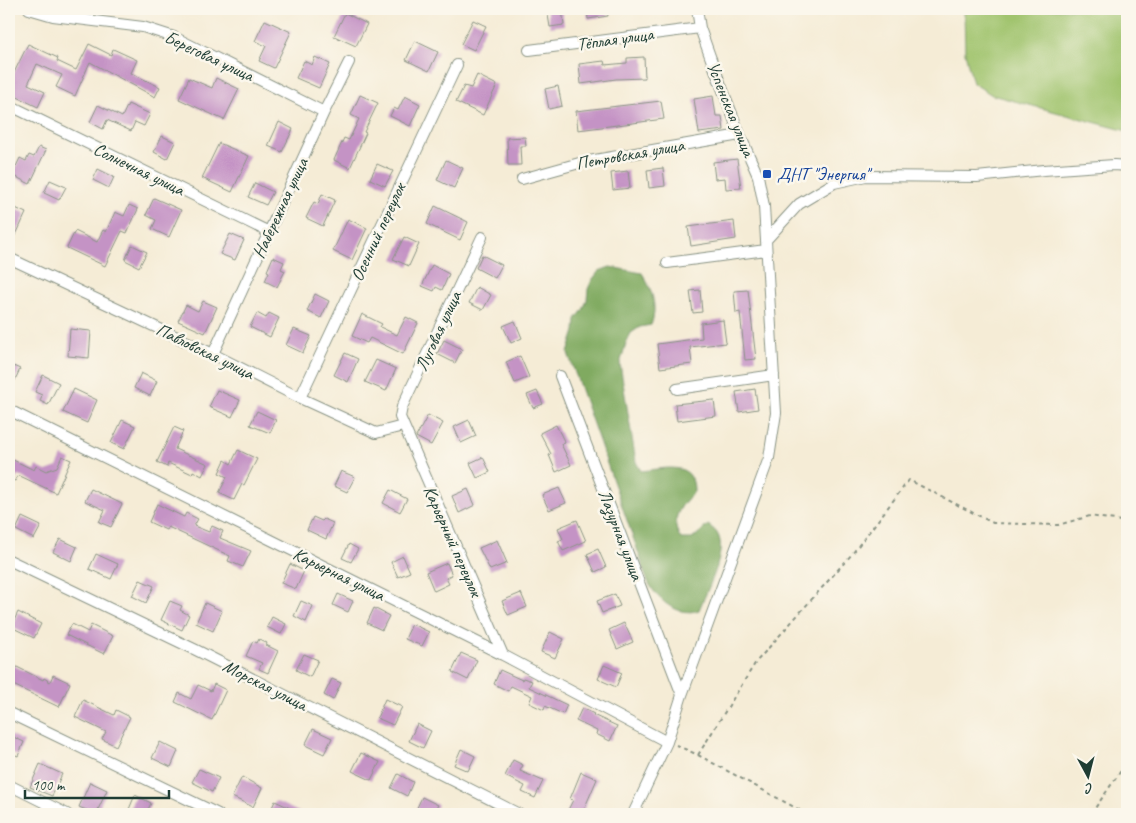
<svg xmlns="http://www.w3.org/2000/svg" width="1136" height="823" font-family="Caveat,sans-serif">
<rect width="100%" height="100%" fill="#fbf7ec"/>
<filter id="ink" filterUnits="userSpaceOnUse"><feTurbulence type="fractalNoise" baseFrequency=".02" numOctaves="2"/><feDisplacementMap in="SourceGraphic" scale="10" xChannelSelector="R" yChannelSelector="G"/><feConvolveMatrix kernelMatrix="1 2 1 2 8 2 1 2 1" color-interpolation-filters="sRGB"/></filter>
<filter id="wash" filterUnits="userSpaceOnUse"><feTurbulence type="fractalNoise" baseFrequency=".0096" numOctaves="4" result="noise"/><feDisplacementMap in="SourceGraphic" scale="20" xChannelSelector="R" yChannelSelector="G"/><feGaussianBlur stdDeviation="1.12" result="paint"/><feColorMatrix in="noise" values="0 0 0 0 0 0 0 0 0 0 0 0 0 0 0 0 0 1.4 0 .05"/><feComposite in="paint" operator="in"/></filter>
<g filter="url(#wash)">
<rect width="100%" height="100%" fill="#f5ecd6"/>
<path fill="#a1c46e" stroke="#608051" d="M964 9H1127V131L992 95 973 83 965 53Z"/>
<path fill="#80aa61" stroke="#50744a" d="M610 267 642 273C652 289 658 307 651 325L640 327 631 333 626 343 620 364 636 462 641 471C663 469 695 459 694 492 680 506 669 520 681 539H692L708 525C711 527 715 530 717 533 729 551 706 592 699 610 678 618 655 599 647 579 644 573 643 567 641 560L568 353 575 331 576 319 583 310 587 300 588 289 592 280 599 271Z"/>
<g id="blocks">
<path fill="#c493c5" d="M547 9H562L564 25 550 27Z
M587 9H607L608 16 588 19Z
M345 13 367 24 356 46 334 36Z
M265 20 291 32 274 68 259 61 266 46 255 41Z
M473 20 486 26 474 50 461 44Z
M415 41 438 52 429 71 406 60Z
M28 44 58 58 57 61 76 70 89 44 111 55 113 49 137 60 131 73 160 87 155 97 90 62 75 96 56 87 62 75 37 64 28 84 45 92 38 107 9 93V83Z
M315 57 330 64 319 88 296 78 304 61 312 65Z
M644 57 645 78 616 79 581 84 579 64 604 61 605 65 627 63V58Z
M477 75 497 85 483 115 456 102 464 86 471 88Z
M189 78 212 88 216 78 239 89 224 120 179 99Z
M558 86 562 106 549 109 545 89Z
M360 95 378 103 364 132 366 133 350 168 334 160 344 138 349 140 359 119 351 115Z
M405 96 420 104 410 126 390 116 394 108 398 110Z
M713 96 716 116H722L724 130 699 133 694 99Z
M661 101 664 119 578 130 576 111Z
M128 104 150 114 144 126 135 122 131 131 107 120 103 129 90 122 98 105 122 117Z
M279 122 293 129 282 152 268 146Z
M162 136 175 142 167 159 154 152Z
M525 137 526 146H520L521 165H508L507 138Z
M219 143 249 156 232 192 202 178Z
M39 147 46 150 30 184 12 175 20 158 26 161 29 155 34 157Z
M737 159 741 188 726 189 725 178 715 179 713 162Z
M446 160 463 168 454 188 437 180Z
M377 164 393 171 385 186 370 179Z
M663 168 665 186 649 188 647 170Z
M98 169 114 177 109 188 93 180Z
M628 171 630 188 613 190 611 173Z
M50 180 66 187 59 200 44 193Z
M255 183 273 192 266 205 248 197Z
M322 194 335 200 323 226 306 218 314 202 318 204Z
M154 198 181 210 169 237 152 229 156 220 146 215Z
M9 205 26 213 16 235 9 231Z
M129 205 138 209 127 233 122 231 105 266 67 248 75 231 97 242 103 230 106 232 115 212 124 216Z
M435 206 468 222 460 240 427 224Z
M348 219 367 228 352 260 333 251Z
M734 221 736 239 691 246 688 227Z
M230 234 244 240 235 260 220 254Z
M404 237 419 244 409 266 393 259Z
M132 245 147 252 139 267 125 260Z
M482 255 502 265 495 278 476 268Z
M273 257 284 262 281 269 285 271 277 287 265 281 269 272 267 271Z
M432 265 449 274 442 290 436 287 434 291 422 286Z
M477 287 491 295 483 310 469 303Z
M700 290 702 312 693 313 690 291Z
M748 290 756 359 745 360 740 312 736 313 734 291Z
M315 294 329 301 321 318 307 311Z
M203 301 217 307 205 333 178 321 186 305 198 311Z
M257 313 266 318 269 313 279 318 270 337 250 327Z
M362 314 382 324 380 327 397 335 406 317 418 323 403 354 370 338 367 343 352 336Z
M723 320 726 343 690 347 692 364 660 368 657 344 702 338 701 323Z
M515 321 522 338 511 343 503 326Z
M70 329 91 331 89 358 68 356Z
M294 329 311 336 303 353 286 345Z
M444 340 462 349 455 363 437 354Z
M345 353 358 359 348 382 334 375Z
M520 356 529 377 515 383 506 362Z
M376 360 396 369 386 391 365 382Z
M9 364 20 369 9 393Z
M141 373 157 381 150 396 134 388Z
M43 375 59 383 48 405 40 401 42 395 35 392Z
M74 389 97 400 87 423 63 412Z
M755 389 758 409 739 412 736 392Z
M217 390 240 400 232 417 209 407Z
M537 391 543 404 533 408 527 395Z
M714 400 716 416 677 421 675 404Z
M257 411 276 420 270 433 250 425Z
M428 415 443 423 431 445 416 437Z
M122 420 135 426 124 449 111 443Z
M469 420 476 436 461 443 454 427Z
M556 425 565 443 561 444 571 465 556 472 549 455 551 454 540 433Z
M174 427 183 431 175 449 208 464 202 476 193 471 192 474 168 463 167 467 157 462Z
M238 450 257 459 244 485 242 484 234 500 219 493 227 477 219 473 225 460 231 464Z
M62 456 71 460 56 493 18 475 15 481 9 478V458L34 470 36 466 46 471 57 467Z
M483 457 490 472 477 478 470 463Z
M341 471 355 477 347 492 334 486Z
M559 488 566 503 549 510 542 495Z
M91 489 122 504 111 527 99 522 105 510 85 501Z
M468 489 475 505 459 513 452 496Z
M390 490 407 499 400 512 383 503Z
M157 504 184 517 186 513 198 519 194 526 209 532 212 526 223 531 220 538 251 551 243 567 228 561 230 556 168 527 166 530 149 522Z
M22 517 41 526 34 539 16 530Z
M313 517 322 521 324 519 333 523 326 539 307 530Z
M577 520 586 541 563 551 558 541 563 539 558 528Z
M60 539 77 547 71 561 53 552Z
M497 540 507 563 490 570 479 548Z
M349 544 358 549 351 562 342 558Z
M598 549 606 567 595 572 587 554Z
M96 554 118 564 111 579 89 569Z
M403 556 410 572 398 577 391 562Z
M447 563 452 575 446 578 449 584 434 591 426 572Z
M290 564 304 571 296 589 281 583Z
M140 580 154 586 146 603 132 596Z
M521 593 527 607 508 615 502 601Z
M338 594 353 601 348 612 333 605Z
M615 594 620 606 602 613 597 601Z
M170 601 182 606 180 610 189 615 182 630 161 620Z
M301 601 313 606 306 622 294 616Z
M205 603 222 611 213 631 196 623Z
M374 608 389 616 382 630 367 623Z
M18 612 41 624 34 638 11 627Z
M272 617 286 624 281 634 267 627Z
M624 623 633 642 617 649 609 630Z
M72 624 88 632 91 625 113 636 104 654 66 635Z
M412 624 429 632 422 646 405 639Z
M550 632 564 639 555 658 541 652Z
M259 639 267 643 266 645 278 651 268 673 259 669 262 663 246 656 253 641 257 643Z
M461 653 477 660 468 680 452 672Z
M304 654 318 660 310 677 296 670Z
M9 663 43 680 44 678 50 682 53 675 70 683 59 707 9 683Z
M604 665 622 673 616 687 598 679Z
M500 670 522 680 523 678 532 681 529 687 567 705 563 714 545 706 544 710 529 703 532 696 511 686 508 691 494 684Z
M332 679 341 683 333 700 324 695Z
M214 684 226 690 212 720 175 702 179 693 191 699 198 685 211 691Z
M385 699 402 707 393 725 377 718Z
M83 700 114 715 116 710 130 717 116 746 102 739 106 732 75 717Z
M582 708 594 714 593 715 617 726 610 741 596 734 597 731 576 721Z
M417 724 431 731 423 748 409 741Z
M313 729 332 738 324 754 305 745Z
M9 735 24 742 18 756 9 752Z
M160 742 178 751 171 767 152 758Z
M461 749 475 756 468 771 454 765Z
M361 753 380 762 371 780 352 771Z
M513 760 523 765 520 771 543 781 535 798 522 792 525 786 505 776Z
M40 764 62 774 52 796 30 787Z
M199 769 219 778 212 792 192 782Z
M581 772 597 779 582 814H566L573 800 570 799Z
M398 774 413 782 407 796 391 788Z
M242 777 262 788 253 807 232 797Z
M90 782 107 790 96 814 79 807Z
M135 795 151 803 146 814H127Z
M422 797 438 805 433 814H414Z
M275 801 303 814H269Z"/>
</g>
</g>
<g filter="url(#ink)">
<use href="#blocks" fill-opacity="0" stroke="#8a9485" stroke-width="1"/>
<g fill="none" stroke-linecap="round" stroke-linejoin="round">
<g stroke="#8a9485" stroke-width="12">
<path id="minor" d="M29 9 53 16 143 27 174 37 324 112
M529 50 700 28
M9 105 269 232
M522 179 583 162 740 135
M482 237 402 407 400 417 503 655
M767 239 799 204 834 183 866 176 977 177 1044 170 1114 165 1127 166
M9 258 213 354 300 398 376 433 403 426
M667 263 766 250
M213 354 324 112 349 62
M560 376 682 695
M677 389 774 375
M300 398 457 65
M9 410 503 655 667 742
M9 560 196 650 519 814
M9 713 218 814
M9 785 67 814
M633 814 667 742 682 695 769 458 776 413 764 206 758 176 740 135 711 59 700 28 697 9"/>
</g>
<path stroke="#8a9485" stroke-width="2" stroke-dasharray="4 4" stroke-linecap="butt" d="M676 745 698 755 807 814
M698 755 756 662 852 554 909 480 993 523 1058 525 1090 516 1127 522
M1091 814 1127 762"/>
<use href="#minor" stroke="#fff" stroke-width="10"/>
</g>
</g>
<rect fill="#1a4fb4" stroke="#fbf7ec" stroke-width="2" x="762" y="169" width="10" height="10" rx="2.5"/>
<g text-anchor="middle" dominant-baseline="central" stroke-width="5" stroke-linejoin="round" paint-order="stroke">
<g font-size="18" fill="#1f3d34" stroke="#fbf7ec">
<text transform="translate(615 39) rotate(-8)">Тёплая улица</text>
<text transform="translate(209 56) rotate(25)">Береговая улица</text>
<text transform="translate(731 109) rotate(68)">Успенская улица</text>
<text transform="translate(630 154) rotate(-10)">Петровская улица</text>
<text transform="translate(139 169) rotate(26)">Солнечная улица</text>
<text transform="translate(280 208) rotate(-65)">Набережная улица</text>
<text transform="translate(378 232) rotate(-65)">Осенний переулок</text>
<text transform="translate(438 331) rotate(-65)">Луговая улица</text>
<text transform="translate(205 351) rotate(26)">Павловская улица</text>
<text transform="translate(621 535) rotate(69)">Лазурная улица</text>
<text transform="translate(453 541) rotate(66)">Карьерный переулок</text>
<text transform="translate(339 574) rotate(26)">Карьерная улица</text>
<text transform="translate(265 685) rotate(27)">Морская улица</text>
</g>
<g font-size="18" fill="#164399" stroke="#fbf7ec" text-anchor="start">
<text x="777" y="174">ДНТ "Энергия"</text>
</g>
</g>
<rect width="1136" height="823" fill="none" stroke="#fbf7ec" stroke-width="30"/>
<g transform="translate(1088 776) rotate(173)" stroke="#fbf7ec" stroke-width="4" paint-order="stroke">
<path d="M0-4L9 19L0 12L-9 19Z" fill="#1f3d34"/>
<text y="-8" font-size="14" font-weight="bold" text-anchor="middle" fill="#1f3d34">С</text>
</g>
<path d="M25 790v8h144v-8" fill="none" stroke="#1f3d34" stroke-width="2.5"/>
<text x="32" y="790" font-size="15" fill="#1f3d34" stroke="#fbf7ec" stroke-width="4" paint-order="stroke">100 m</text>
</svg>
